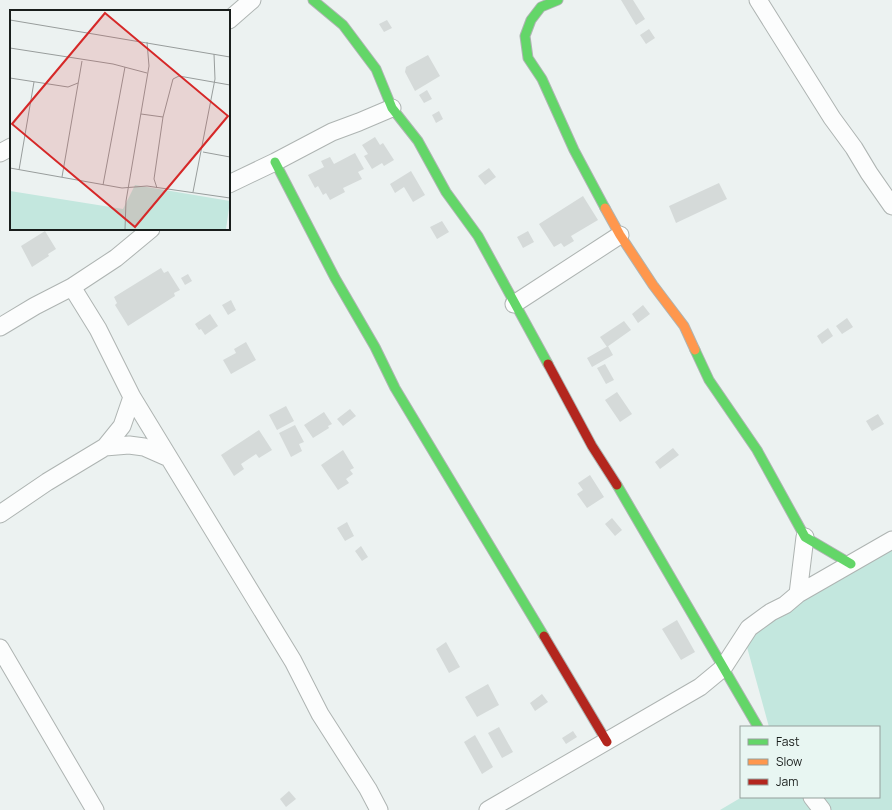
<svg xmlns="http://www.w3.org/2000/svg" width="892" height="810" font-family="Manrope,sans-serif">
<rect width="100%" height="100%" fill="#ecf2f1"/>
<path fill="#c3e7de" d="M892 541V810H720L742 797H879V727H769L742 629Z"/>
<path fill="#d5dad9" d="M621 0H633L645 19 636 25Z
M387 20 392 28 384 32 379 24Z
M649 29 655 38 646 44 640 35Z
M428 55 440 76 415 91 405 72 406 67Z
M427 90 432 99 424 103 419 95Z
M439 111 443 119 436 123 432 115Z
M375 137 380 145 383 143 394 160 384 166 382 163 372 169 364 156 368 154 362 145Z
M355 153 364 169 358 172 362 179 343 188 345 192 330 200 326 193 323 195 318 186 315 188 308 175 324 167 321 161 330 157 334 164Z
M489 168 496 177 485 185 478 176Z
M411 171 425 195 413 202 404 187 395 193 390 184Z
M719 183 727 199 676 223 669 206Z
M583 196 598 220 571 236 574 241 564 247 561 243 554 247 539 224Z
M442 221 449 232 437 239 430 227Z
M45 231 56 249 48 254 49 256 32 267 21 246Z
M528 231 534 242 523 248 517 237Z
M161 268 164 273 168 271 180 290 174 293 175 296 128 326 115 305 117 303 114 297Z
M188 274 192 281 185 285 181 278Z
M231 300 236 310 228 315 222 305Z
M643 305 650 314 638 323 632 314Z
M210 314 218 326 205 335 201 329 199 330 195 324Z
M847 318 853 327 842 334 836 326Z
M624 321 631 330 607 347 600 337Z
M828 328 833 336 822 344 817 336Z
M246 342 256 360 231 374 223 360 236 353 234 349Z
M608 346 613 355 592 367 587 358Z
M605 364 614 380 606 384 597 368Z
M617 392 632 414 620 422 605 400Z
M286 406 294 421 277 430 269 415Z
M350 409 356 416 343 426 337 419Z
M324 412 332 424 328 426 329 428 313 438 304 425Z
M878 414 884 424 872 431 866 421Z
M295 425 304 442 299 444 302 451 291 457 279 433Z
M259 430 272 450 259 458 256 454 241 464 244 469 234 476 221 455Z
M673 448 679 455 660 469 655 462Z
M343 450 354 468 350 470 353 474 346 479 349 483 338 490 321 465Z
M590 475 604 497 587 508 577 494 583 490 578 483Z
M612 518 622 530 615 536 605 524Z
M347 522 354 536 345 541 337 528Z
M361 546 368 557 362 561 355 551Z
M677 620 695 652 681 660 662 629Z
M446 642 460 667 449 673 436 649Z
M488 684 499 705 477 717 465 697Z
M542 694 548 702 535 711 530 703Z
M499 727 513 752 502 758 488 733Z
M573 731 577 737 566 744 562 738Z
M475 735 493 767 482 774 464 742Z
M289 791 296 799 286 807 280 799Z"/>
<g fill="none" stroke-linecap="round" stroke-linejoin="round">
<g stroke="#aeb4b2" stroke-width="19">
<path id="street" d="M758 0 832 118 854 148 869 173 892 206
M229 20 252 0
M0 153 11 147
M229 184 275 162 332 132 359 122 392 108
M72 287 98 329 132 397 293 661 320 714 368 789 379 810
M514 304 620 235
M0 327 35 306 72 287 116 258 151 229
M105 447 129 445 144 447 169 458
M0 514 47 482 105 447 122 426 132 397
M798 594 805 537
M0 648 95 810
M812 797 822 810
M488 810 700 687 723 668 749 628 771 612 785 605 798 594 892 540"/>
</g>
<g stroke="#aeb4b2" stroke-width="11">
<path id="fast" d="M313 0 343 25 376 69 392 108 418 141 446 192 478 236 548 364
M558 0 541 7 531 20 525 36 528 58 542 79 574 150 605 208
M275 162 335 278 375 347 395 388 544 636
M695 350 709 380 757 450 805 537 851 564
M617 485 758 727"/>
</g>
<g stroke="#aeb4b2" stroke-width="11">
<path id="slow" d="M605 208 620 235 653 285 684 326 695 350"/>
</g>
<g stroke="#aeb4b2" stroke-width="11">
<path id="jam" d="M548 364 592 446 617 485
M544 636 607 742"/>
</g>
<use href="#street" stroke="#fcfdfd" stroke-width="17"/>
<use href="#fast" stroke="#63d668" stroke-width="9"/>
<use href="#slow" stroke="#ff974d" stroke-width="9"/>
<use href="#jam" stroke="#b3261e" stroke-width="9"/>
</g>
<g transform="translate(10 10)">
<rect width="220" height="220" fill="#ecf2f1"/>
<path d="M125 175 220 191 216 219H0V181L113 199Z" fill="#c3e7de"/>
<path fill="none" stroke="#989d9c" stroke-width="1" d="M0 10 220 47M0 38 103 54 137 63M0 68 58 77 68 73M131 104 153 107M193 142 220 147M0 158 112 178 137 176 220 188M9 160 24 72M52 167 72 51M93 175 115 57M147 178 144 169 153 107 163 69 169 66 220 75M183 182 205 69 204 44M115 219 116 191 139 56 137 32"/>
<path fill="#d62828" fill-opacity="0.15" stroke="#d62828" stroke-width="2" d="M95 3 218 106 125 217 2 114Z"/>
<rect width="220" height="220" fill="none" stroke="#191e1c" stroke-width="2"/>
</g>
<rect x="740" y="726" width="140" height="72" fill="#e8f6f2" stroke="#95a09c"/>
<rect x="748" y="739" width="20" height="6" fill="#63d668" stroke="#95a09c"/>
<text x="776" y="746" font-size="12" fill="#191e1c">Fast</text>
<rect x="748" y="759" width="20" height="6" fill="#ff974d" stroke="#95a09c"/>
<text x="776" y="766" font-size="12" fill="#191e1c">Slow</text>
<rect x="748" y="779" width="20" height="6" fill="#b3261e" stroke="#95a09c"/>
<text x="776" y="786" font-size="12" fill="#191e1c">Jam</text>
</svg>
